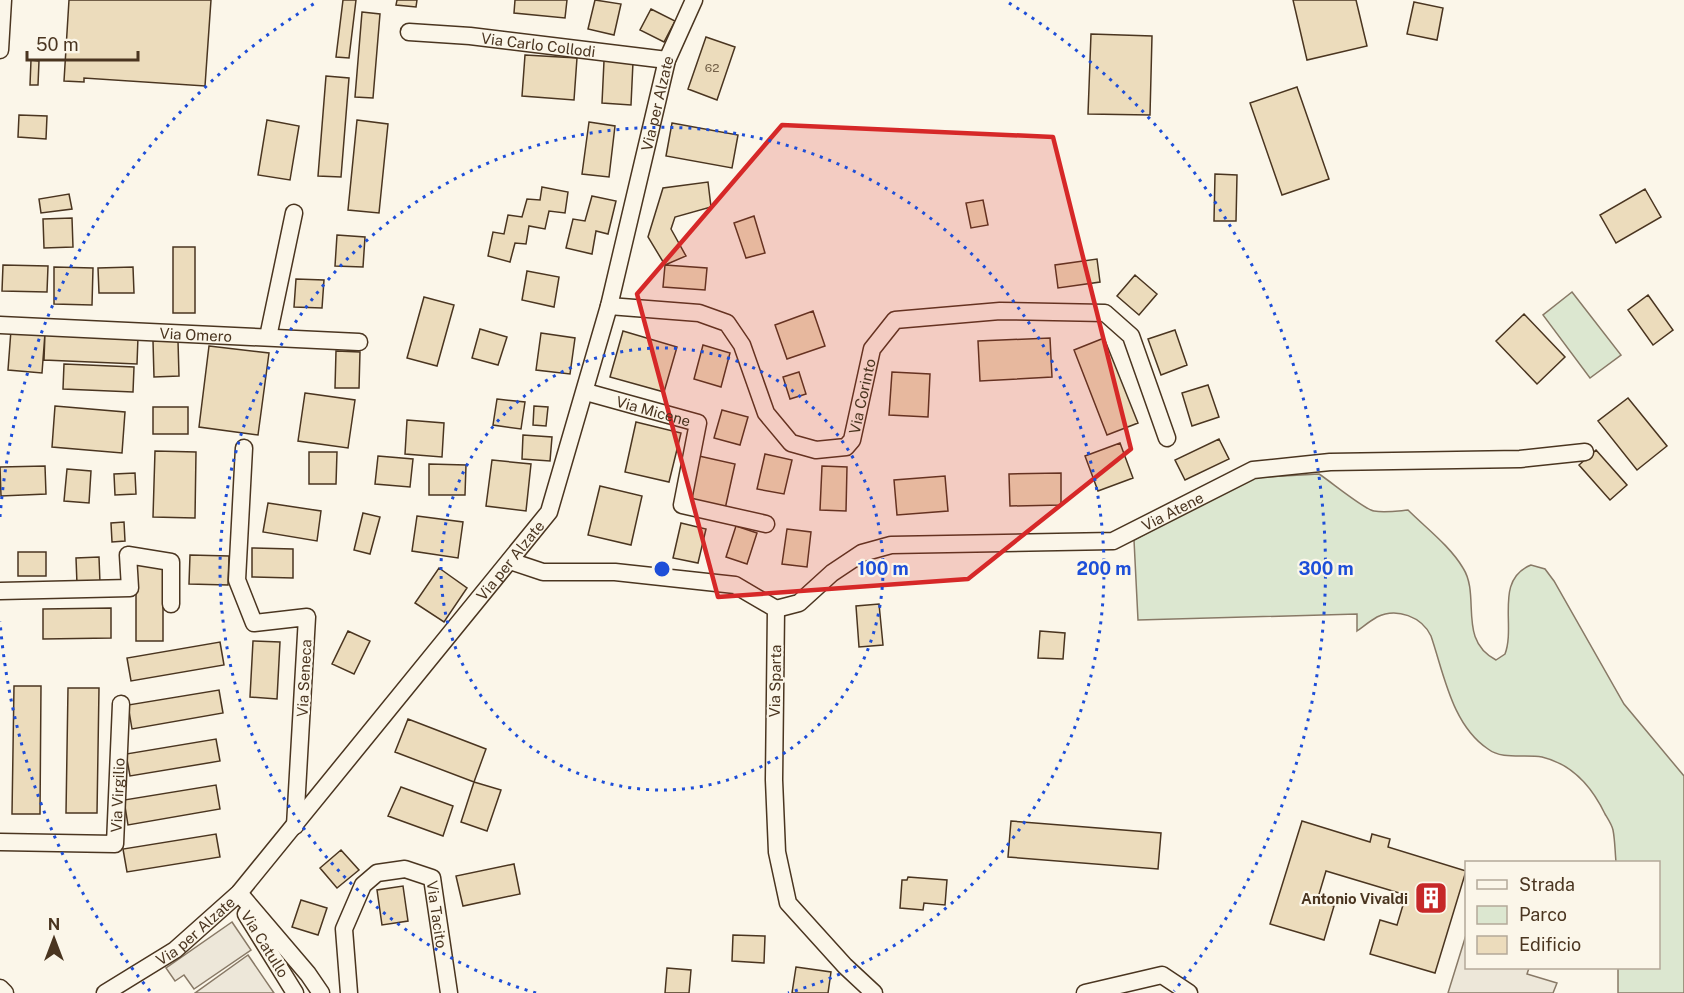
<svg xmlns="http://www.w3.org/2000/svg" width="1684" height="993" font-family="'Public Sans',sans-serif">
<rect width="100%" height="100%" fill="#fbf6e9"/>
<path fill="#dce7d0" stroke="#887966" stroke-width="1.5" d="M1572 292 1621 355 1590 378 1543 315Z
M1319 474C1330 481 1365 510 1374 511 1385 513 1397 511 1408 510 1426 528 1450 546 1463 568 1481 596 1457 640 1496 660L1505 654C1516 625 1494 580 1531 565L1545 569 1554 581 1624 704 1684 776V993H1618V968H1658V862H1616C1615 852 1615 840 1613 830 1612 825 1608 819 1605 814 1592 787 1572 764 1542 757 1525 754 1502 760 1488 749 1452 725 1444 674 1431 636 1422 617 1397 607 1377 617 1370 621 1364 626 1357 631V614L1138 620 1134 540 1249 478Z"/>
<path fill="#ede7d9" stroke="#887966" stroke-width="1.5" d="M232 922 251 950 194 989 184 975 175 981 166 968Z
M1466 935V968H1529L1527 974 1557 983 1553 993H1448Z
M248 955 274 993H195Z"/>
<path fill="#ecdcbc" stroke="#4a3520" stroke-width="1.5" d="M69 0H211L205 86 84 78V82L64 81Z
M343 0H356L349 58 336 57Z
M397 0H417L416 7 396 5Z
M515 0H567L565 18 514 13Z
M595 0 621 4 614 35 588 29Z
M1293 0H1356L1367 46 1307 60Z
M1414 2 1443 8 1437 40 1407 34Z
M651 9 675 21 664 42 640 30Z
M362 12 380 14 373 98 355 97Z
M1091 34 1152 36 1150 115 1088 114Z
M706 37 735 47 717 100 688 89Z
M525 55 577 58 574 100 522 96Z
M31 60 39 61 38 85H30Z
M604 61 633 62 631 105 602 103Z
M326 76 349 78 341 177 318 176Z
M1297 87 1329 179 1282 195 1250 103Z
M19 115 47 116 46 139 18 137Z
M267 120 299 126 290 180 258 175Z
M357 120 388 124 379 213 348 210Z
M589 122 615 126 609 177 582 174Z
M672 123 738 135 732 168 666 156Z
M1215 174 1237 175 1236 221H1214Z
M708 182 711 207 675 217 671 229 686 256 665 265 648 237 663 188Z
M542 187 568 192 565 213 549 211 545 229 529 226 526 244 515 243 510 262 488 256 493 232 504 234 508 215 522 217 527 199 540 200Z
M1645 189 1661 217 1616 243 1600 215Z
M69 194 72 209 41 213 39 199Z
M592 196 616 201 608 234 596 231 592 254 566 248 573 219 585 221Z
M983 200 988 225 971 228 966 203Z
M754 216 765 253 746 258 734 223Z
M72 218 73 247 44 248 43 219Z
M337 235 365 237 363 267 335 266Z
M173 247H195V313H173Z
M1097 259 1100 282 1058 288 1055 265Z
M3 265 48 266 47 292 2 291Z
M665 265 707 268 705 290 663 287Z
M54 267 93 268 92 305 54 304Z
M133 267 134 293H99L98 268Z
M527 271 559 277 554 307 522 300Z
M1135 275 1157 294 1139 315 1117 296Z
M296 279 324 280 322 308 294 307Z
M1648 295 1673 330 1653 345 1628 310Z
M424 297 454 305 437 366 407 358Z
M813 311 825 346 787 359 775 325Z
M1524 314 1565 357 1537 384 1496 341Z
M480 329 507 337 498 365 472 358Z
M11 330 45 333 42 373 8 370Z
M1175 330 1187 365 1161 375 1148 339Z
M623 331 677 347 664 392 610 377Z
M45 333 138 337 137 364 44 360Z
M541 333 575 338 570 374 536 370Z
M1050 338 1052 377 980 381 978 341Z
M1104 338 1138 423 1107 435 1074 350Z
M153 341H178L179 376 154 377Z
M703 345 730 353 721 387 694 379Z
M209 346 269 353 258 435 199 427Z
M336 351 360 352 359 388H335Z
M64 364 134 367 133 392 63 389Z
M799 372 806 394 790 399 783 377Z
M892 372 930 374 928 417 889 415Z
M1208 385 1219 417 1192 426 1182 393Z
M305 393 355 400 348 448 298 441Z
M1628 398 1667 446 1637 470 1598 421Z
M497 399 525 402 521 429 493 425Z
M55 406 125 412 122 453 52 447Z
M534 406 548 407 546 426 533 425Z
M153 407H188V434H153Z
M722 410 748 417 740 445 714 438Z
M407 420 444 423 442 457 405 454Z
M636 422 681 433 669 482 625 472Z
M523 435 552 437 550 461 522 459Z
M1219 439 1229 459 1185 480 1175 460Z
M1120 443 1133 478 1098 491 1085 456Z
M1596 450 1627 485 1610 500 1579 465Z
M155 451 196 452 195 518 153 517Z
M309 452H337L336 484H309Z
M765 454 792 460 784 494 757 489Z
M378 456 413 459 410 487 375 484Z
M699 456 735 464 725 509 689 501Z
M492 460 531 464 526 511 486 506Z
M429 464 466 465 465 495H429Z
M45 466 46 494 1 496 0 467Z
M822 466 847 467 846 511 820 510Z
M67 469 91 471 89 503 64 501Z
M135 473 136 494 115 495 114 474Z
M1061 473V505L1010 506 1009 474Z
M945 476 948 511 897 515 894 480Z
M600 486 642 496 631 545 588 535Z
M268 503 321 511 317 541 263 532Z
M363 513 380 517 370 554 354 550Z
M417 516 463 522 458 558 412 551Z
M124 522 125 541 112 542 111 523Z
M681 523 706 529 698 563 673 558Z
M736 526 757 533 747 564 726 557Z
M787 529 811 532 807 567 782 564Z
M252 548 293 549V578L252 577Z
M18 552H46V576H18Z
M190 555 229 556 228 585 189 584Z
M99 557 100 583 77 584 76 558Z
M136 565H163V641H136Z
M439 568 467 588 444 622 415 603Z
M879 604 883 645 859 647 856 606Z
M111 608V638L43 639V609Z
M348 631 370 641 354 674 332 664Z
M1040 631 1065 633 1063 659 1038 658Z
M253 641 280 642 277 699 250 697Z
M220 642 224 665 131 681 127 658Z
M14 686H41L40 814H12Z
M68 688H99L97 813H66Z
M219 690 223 713 132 729 128 705Z
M408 719 486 749 474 782 395 752Z
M216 739 220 761 130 776 126 754Z
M474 782 501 790 487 831 461 822Z
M216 785 220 809 128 825 124 800Z
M401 787 453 806 443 836 388 816Z
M1011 821 1161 833 1158 869 1008 857Z
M1302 821 1370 842 1372 834 1390 839 1388 847 1466 871 1435 973 1370 954 1380 920 1397 925 1406 895 1326 871 1317 901 1334 906 1324 940 1270 924Z
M216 834 220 857 127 872 123 849Z
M341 850 359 870 337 888 320 868Z
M514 864 520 894 463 906 456 876Z
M908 877 947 880 945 905 924 903 923 910 900 908 902 880H907Z
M403 886 408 921 382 925 377 890Z
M301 900 327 908 318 935 292 927Z
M733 935 765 936 764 963 732 961Z
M796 967 831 972 828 993H792Z
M667 968 691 970 689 993H665Z"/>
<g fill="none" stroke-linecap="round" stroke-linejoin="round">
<g stroke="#4a3520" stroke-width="19">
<g id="minor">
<path id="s1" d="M409 32 470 36 667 60"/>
<path d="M0 50 3 0"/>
<path id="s2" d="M609 306 699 313 727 323 742 345 766 413 791 443 816 450 846 447 852 440 872 349 895 320 1000 311 1105 313 1131 336 1167 438"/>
<path id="s3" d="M0 325 359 342"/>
<path d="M268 337 294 213"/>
<path id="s4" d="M586 392 698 423 682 505 766 524"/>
<path d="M244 448 237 580 254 623 307 617 295 826"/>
<path d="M510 561 543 572H615L735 585 776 609 774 780 777 852 788 903 845 966 874 993"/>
<path d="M0 591 130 588 128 555 171 562V604"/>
<path id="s5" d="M776 609 799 603 832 573 862 553 891 545 1113 541 1253 470 1330 462 1520 459 1585 452"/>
<path id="s6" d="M0 842 115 844 121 704"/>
<path d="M239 893 308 974 321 993"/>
<path d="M246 914 295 993"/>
<path d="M0 988 5 993"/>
<path id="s7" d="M105 993 175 950 239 893 549 512 609 306 667 60 694 0"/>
<path id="s8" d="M349 993 344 929 363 885 377 873 405 869 432 878 449 993"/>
<path d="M1085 993 1162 975 1189 993"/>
</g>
</g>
<use href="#minor" stroke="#fbf6e9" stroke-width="16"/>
</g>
<path fill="#d62828" fill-opacity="0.2" stroke="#d62828" stroke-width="4.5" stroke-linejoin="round" d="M782 125 1053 137 1131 449 968 579 718 597 637 294Z"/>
<g fill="none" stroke="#1d4ed8" stroke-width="3" stroke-dasharray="3 6">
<circle cx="662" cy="569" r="221"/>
<path d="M536 993A442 442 0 1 1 788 993"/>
<path d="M150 991A664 664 0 0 1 0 621M0 517A664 664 0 0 1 315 3M1009 3A664 664 0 0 1 1174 991"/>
</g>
<defs>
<g id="building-square" transform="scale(1.725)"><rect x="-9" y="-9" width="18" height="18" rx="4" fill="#c62828" stroke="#fbf6e9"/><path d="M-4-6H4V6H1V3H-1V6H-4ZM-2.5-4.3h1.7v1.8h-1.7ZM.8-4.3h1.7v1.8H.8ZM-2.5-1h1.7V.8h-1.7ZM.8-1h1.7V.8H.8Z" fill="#fff"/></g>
</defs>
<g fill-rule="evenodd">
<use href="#building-square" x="1431" y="898"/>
</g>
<g text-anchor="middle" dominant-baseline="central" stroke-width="4.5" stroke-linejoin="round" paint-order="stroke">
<g font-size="12" fill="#725f47">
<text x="712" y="68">62</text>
</g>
<g font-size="15" fill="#4a3520" stroke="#fbf6e9">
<text stroke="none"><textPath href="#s1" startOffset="130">Via Carlo Collodi</textPath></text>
<text stroke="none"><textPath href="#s7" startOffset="1082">Via per Alzate</textPath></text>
<text stroke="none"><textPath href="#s3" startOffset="196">Via Omero</textPath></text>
<text stroke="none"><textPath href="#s2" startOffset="368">Via Corinto</textPath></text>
<text stroke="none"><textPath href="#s4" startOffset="70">Via Micene</textPath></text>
<text stroke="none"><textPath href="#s5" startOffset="423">Via Atene</textPath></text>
<text stroke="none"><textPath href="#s7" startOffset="597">Via per Alzate</textPath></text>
<text transform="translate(304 678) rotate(-87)">Via Seneca</text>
<text transform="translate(775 681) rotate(-89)">Via Sparta</text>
<text stroke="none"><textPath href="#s6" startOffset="164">Via Virgilio</textPath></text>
<text stroke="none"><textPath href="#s8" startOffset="224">Via Tacito</textPath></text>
<text stroke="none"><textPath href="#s7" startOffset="110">Via per Alzate</textPath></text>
<text transform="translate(265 944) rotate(58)">Via Catullo</text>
</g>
<g font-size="15" font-weight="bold" fill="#4a3520" stroke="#fbf6e9" text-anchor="end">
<text x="1408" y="898">Antonio Vivaldi</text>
</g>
</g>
<circle cx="662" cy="569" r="9" fill="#1d4ed8" stroke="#fbf6e9" stroke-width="3"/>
<g font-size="18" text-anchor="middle" font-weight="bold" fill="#1d4ed8" stroke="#fbf6e9" stroke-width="4.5" stroke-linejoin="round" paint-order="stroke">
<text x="883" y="575">100 m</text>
<text x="1104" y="575">200 m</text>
<text x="1326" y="575">300 m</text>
</g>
<rect x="1465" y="861" width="195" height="108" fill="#fbf6e9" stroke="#b4a999" stroke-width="1.5"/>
<rect x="1477" y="880" width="30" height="9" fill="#fbf6e9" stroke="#b4a999" stroke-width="1.5"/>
<text x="1519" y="891" font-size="18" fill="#4a3520">Strada</text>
<rect x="1477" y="906" width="30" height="18" fill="#dce7d0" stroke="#b4a999" stroke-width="1.5"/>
<text x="1519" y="921" font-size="18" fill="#4a3520">Parco</text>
<rect x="1477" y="936" width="30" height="18" fill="#ecdcbc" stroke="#b4a999" stroke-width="1.5"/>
<text x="1519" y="951" font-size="18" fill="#4a3520">Edificio</text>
<g transform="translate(54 939)" stroke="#fbf6e9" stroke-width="4.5" paint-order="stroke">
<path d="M0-4.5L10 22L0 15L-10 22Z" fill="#4a3520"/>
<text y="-9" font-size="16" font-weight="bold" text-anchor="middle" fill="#4a3520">N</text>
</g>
<path d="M27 51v9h111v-9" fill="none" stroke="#4a3520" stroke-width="3"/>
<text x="36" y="51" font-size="18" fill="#4a3520" stroke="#fbf6e9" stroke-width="4.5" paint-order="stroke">50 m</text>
</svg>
